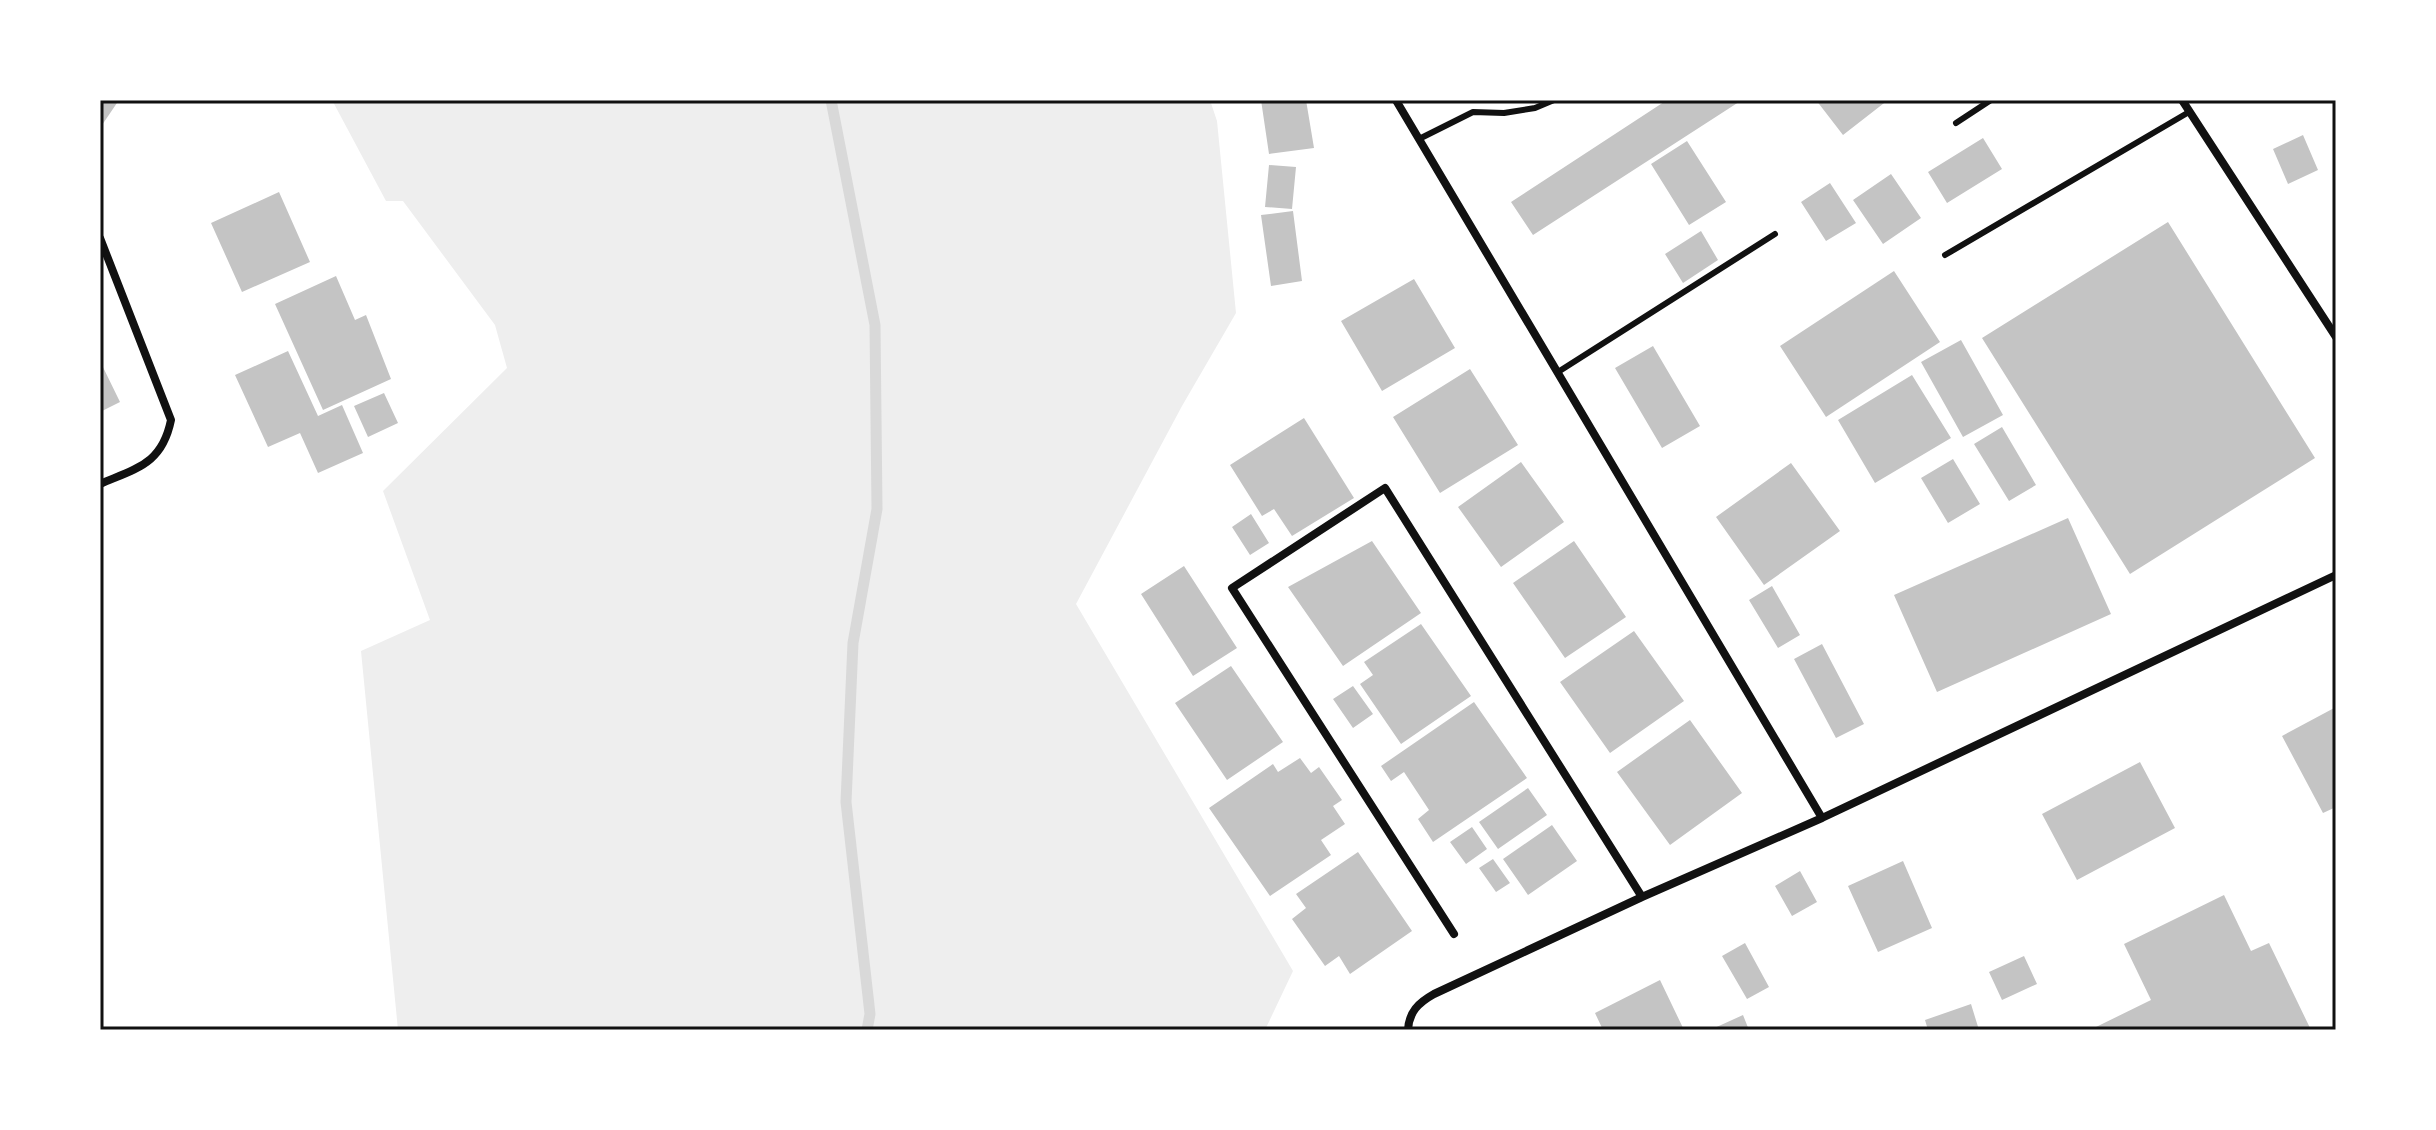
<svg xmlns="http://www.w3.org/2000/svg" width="2436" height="1130" font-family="'Work Sans',sans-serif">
<rect width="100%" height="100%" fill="#fff"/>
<path fill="#eee" d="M332 100H1210L1217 121 1236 313 1182 406 1076 604 1293 971 1265 1030H398L361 651 430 620 383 491 507 368 495 325 403 201H386Z"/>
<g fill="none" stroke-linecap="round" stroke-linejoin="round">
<path stroke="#d9d9d9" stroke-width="11" d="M831 100 875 325 877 509 853 643 846 802 870 1014 867 1030"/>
</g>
<path fill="#c4c4c4" d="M100 100H119L100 128Z
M1261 100H1306L1314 148 1269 154Z
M1667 100H1742L1533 235 1511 202Z
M1816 100H1888L1843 135Z
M2303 135 2318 170 2288 184 2273 149Z
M1983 138 2002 169 1947 203 1928 172Z
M1687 141 1726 202 1689 225 1651 164Z
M1269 165 1296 167 1292 209 1265 207Z
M1891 174 1921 218 1883 244 1853 200Z
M1830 183 1856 223 1826 241 1801 202Z
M279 192 310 262 242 292 211 223Z
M1293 211 1302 281 1271 286 1261 215Z
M2168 222 2315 458 2130 574 1982 338Z
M1701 231 1718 260 1683 283 1665 254Z
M1894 271 1940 342 1826 417 1780 346Z
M336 276 355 320 366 315 391 379 323 410 275 304Z
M1414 279 1455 348 1382 391 1341 321Z
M1961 340 2003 415 1963 437 1921 362Z
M1653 346 1700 426 1662 448 1615 368Z
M288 351 318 416 342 405 363 453 318 473 300 433 268 447 235 375Z
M100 361 120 402 100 412Z
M1470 369 1518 445 1440 493 1393 417Z
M1912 375 1951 438 1875 483 1838 420Z
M384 393 398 423 368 437 354 406Z
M1304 418 1354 498 1292 536 1274 509 1262 516 1230 465Z
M2002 427 2036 485 2009 501 1974 444Z
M1953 459 1980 504 1948 523 1921 478Z
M1521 462 1564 522 1501 567 1458 507Z
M1791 463 1840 531 1764 585 1716 517Z
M1251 514 1269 543 1250 555 1232 527Z
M2068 518 2111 614 1937 692 1894 595Z
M1372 541 1421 613 1343 666 1288 587Z
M1574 541 1626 617 1565 658 1513 583Z
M1184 566 1237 648 1193 676 1141 594Z
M1772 586 1800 635 1778 648 1749 600Z
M1421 624 1471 696 1401 744 1360 684 1373 675 1364 662Z
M1634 631 1684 701 1610 753 1560 682Z
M1822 644 1864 724 1836 738 1794 659Z
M1231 666 1283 742 1227 780 1175 703Z
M1353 686 1373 714 1353 728 1333 699Z
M1474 702 1527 778 1433 842 1418 819 1429 810 1404 772 1391 781 1381 766Z
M2336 707V807L2323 813 2282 736Z
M1690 720 1742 793 1670 845 1617 772Z
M1300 758 1311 773 1319 767 1342 800 1333 806 1345 824 1321 840 1331 855 1270 896 1209 808 1273 764 1278 772Z
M2140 762 2175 828 2077 880 2042 814Z
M1528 788 1547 815 1498 849 1479 822Z
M1552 825 1577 861 1528 895 1503 859Z
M1472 827 1487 849 1466 864 1450 842Z
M1358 852 1412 931 1350 974 1339 956 1325 966 1292 919 1306 908 1296 894Z
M1493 859 1510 883 1496 892 1479 868Z
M1903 861 1932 928 1878 952 1848 886Z
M1800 871 1817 902 1792 916 1775 886Z
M2224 895 2251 951 2269 943 2311 1030H2098L2096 1027 2151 1000 2124 944Z
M1745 943 1769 987 1747 999 1722 956Z
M2024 956 2037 984 2002 1000 1989 972Z
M1660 980 1684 1030H1603L1595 1013Z
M1971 1004 1979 1030H1928L1925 1020Z
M1743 1015 1749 1030H1710Z"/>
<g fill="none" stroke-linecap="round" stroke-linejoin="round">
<path stroke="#111" stroke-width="6" d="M1956 123 1991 100
M1419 139 1473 112 1504 113 1535 108 1554 100
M1945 255 2189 112
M1558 372 1775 234"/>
<path stroke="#111" stroke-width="8" d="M2182 100 2336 337
M1397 102 1822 818
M100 238 171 420C162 464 137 468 100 484
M1454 934 1232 588 1385 488 1642 897
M1408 1030C1409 1012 1418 1003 1434 994L1642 897 1822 818 2336 575"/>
</g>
<rect width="2436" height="1130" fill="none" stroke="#ffffff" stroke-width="204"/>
<rect x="102" y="102" width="2232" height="926" fill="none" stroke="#111" stroke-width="3"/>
</svg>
